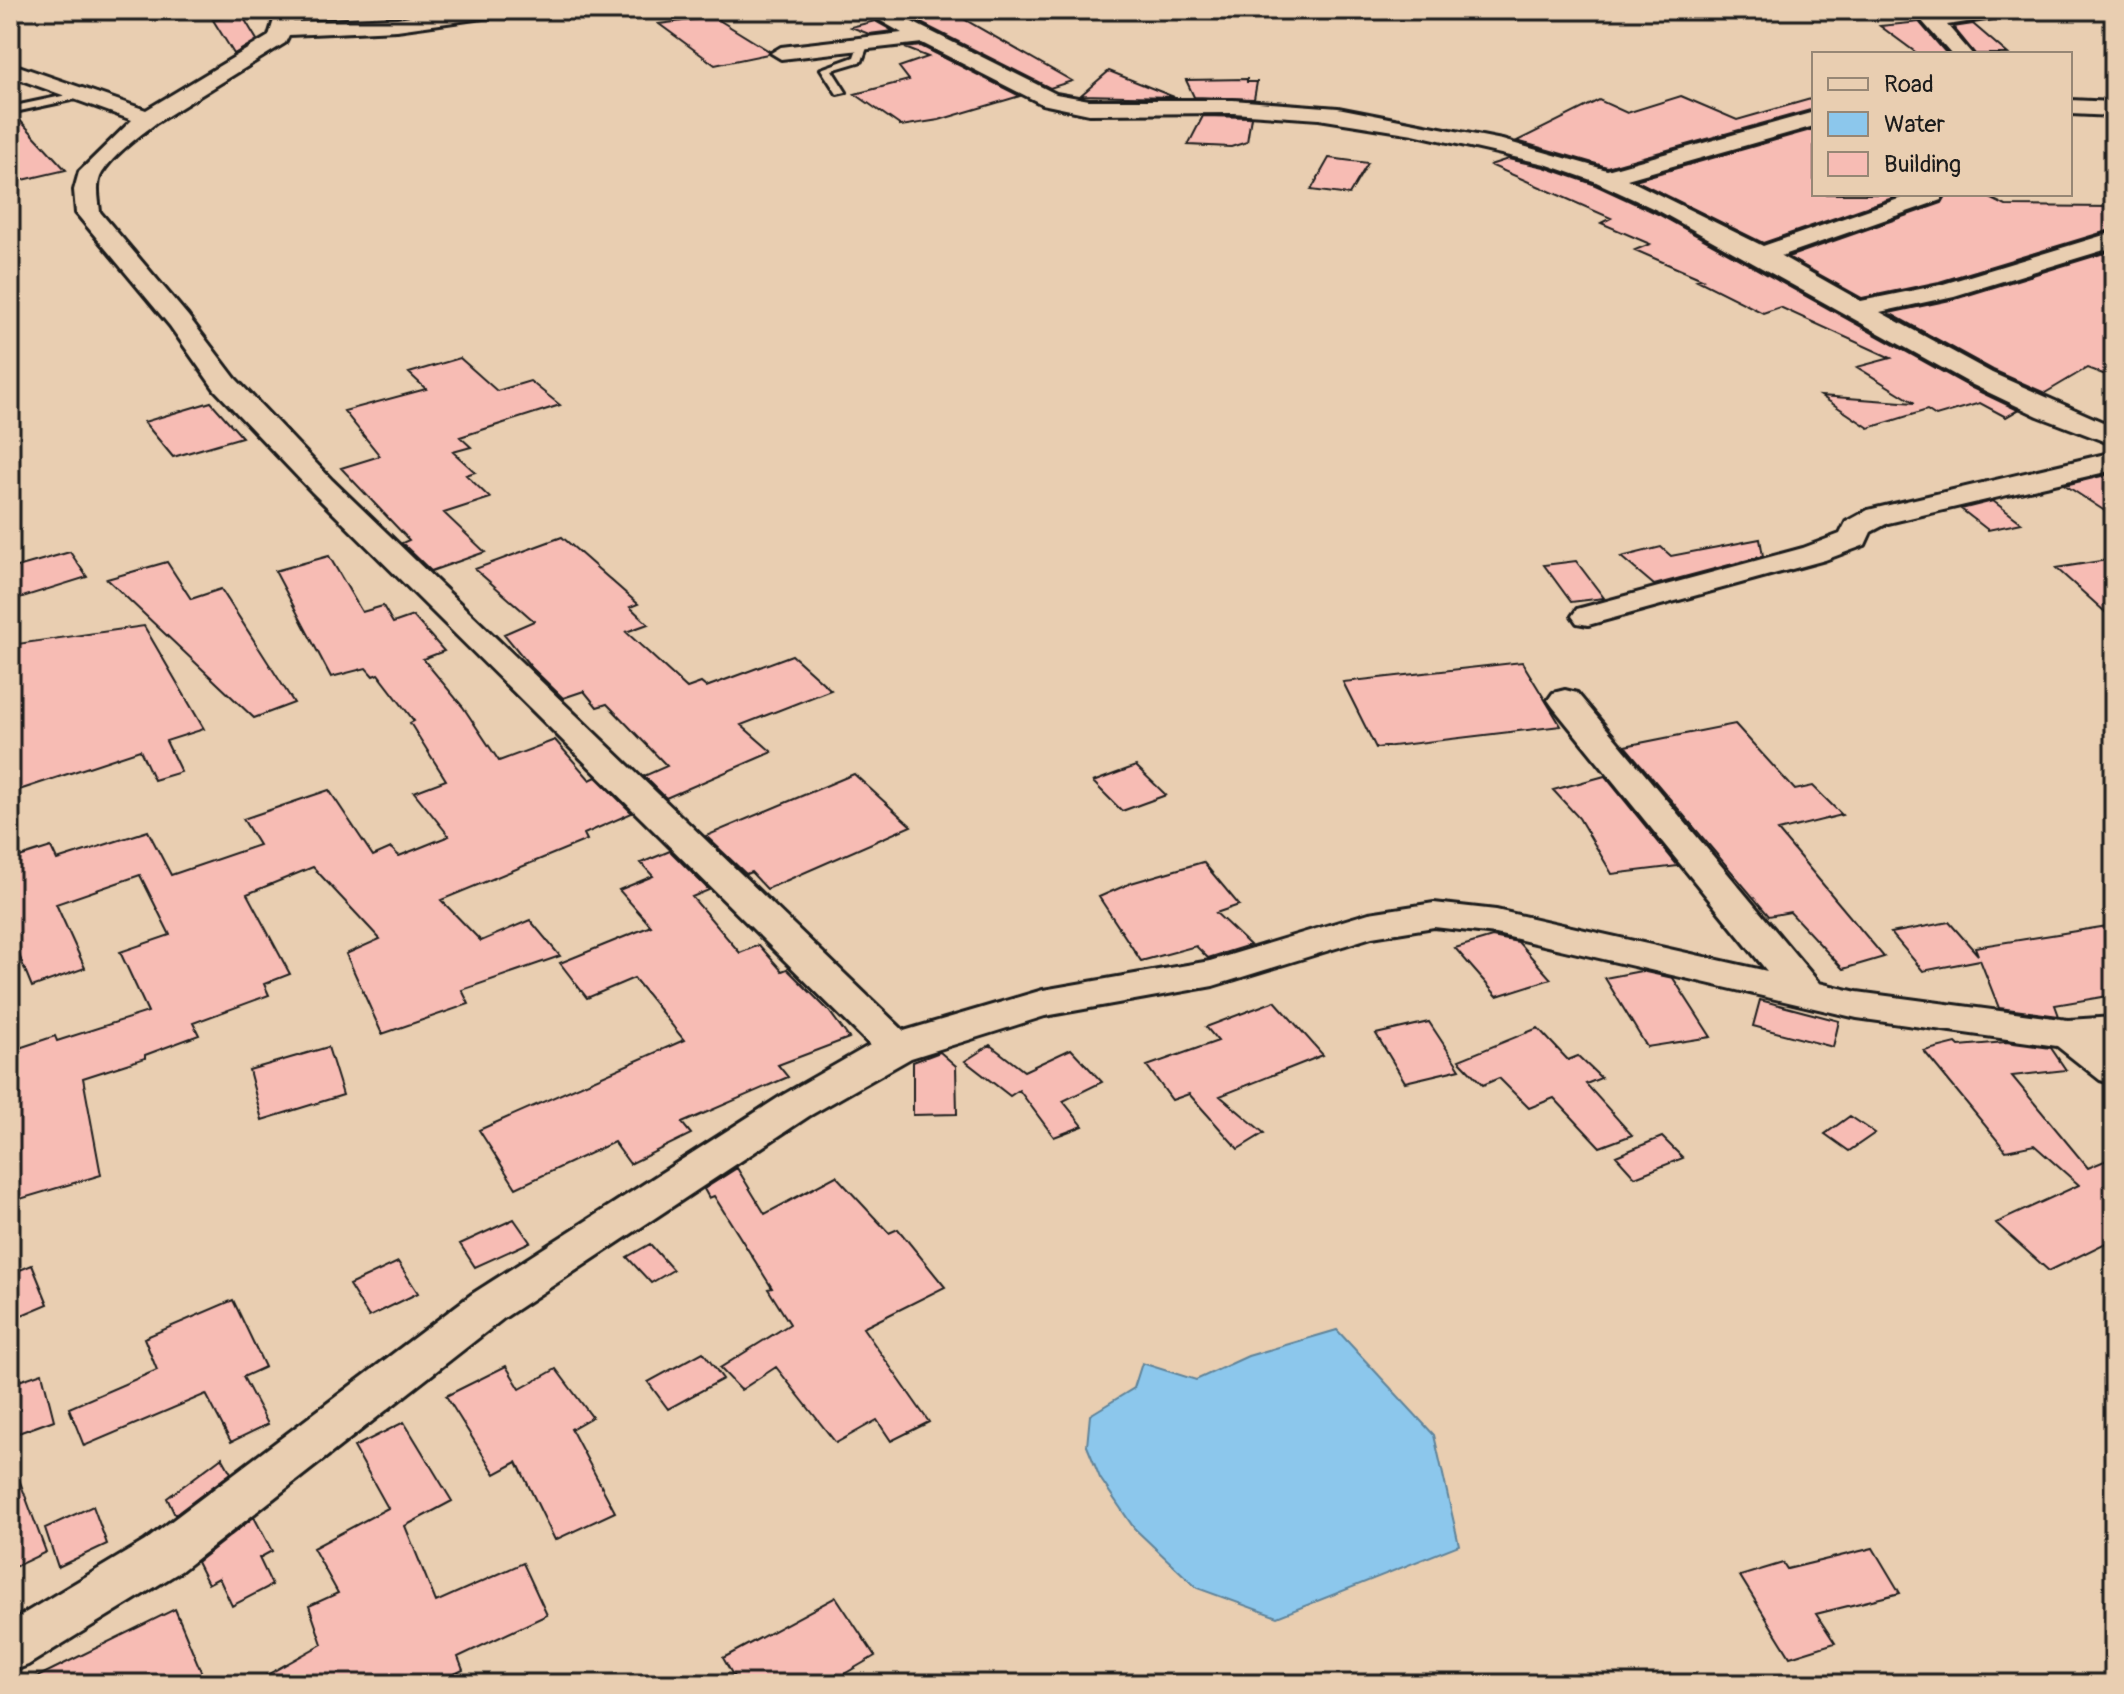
<svg xmlns="http://www.w3.org/2000/svg" width="2124" height="1694" font-family="Pangolin,sans-serif">
<rect width="100%" height="100%" fill="#e9ceb1"/>
<filter id="ink" filterUnits="userSpaceOnUse"><feTurbulence type="fractalNoise" baseFrequency=".0125" numOctaves="2"/><feDisplacementMap in="SourceGraphic" scale="16" xChannelSelector="R" yChannelSelector="G"/><feConvolveMatrix kernelMatrix="1 2 1 2 8 2 1 2 1" color-interpolation-filters="sRGB"/></filter>
<g filter="url(#ink)">
<path fill="#8cc7ec" stroke="#5f8399" stroke-width="2" d="M1337 1330 1434 1435 1459 1545 1277 1617 1197 1588 1134 1528 1100 1478 1087 1446 1090 1415 1134 1388 1142 1363 1196 1380 1248 1356Z"/>
<path fill="#f7bcb4" stroke="#1c1c1c" stroke-width="2" d="M920 10H948L1072 81 1050 88 903 14Z
M242 15 257 40 234 54 213 20Z
M714 17 769 51 768 54 715 65 659 24Z
M875 21 893 31 869 34 851 27Z
M1920 22V23L1947 54H1918L1880 26Z
M1973 24 2008 54H1975L1953 27Z
M921 46 1020 96 939 120 901 126 855 94 909 80 899 67 928 57 905 48Z
M1109 71 1174 97 1081 95Z
M1247 79V82H1257L1254 99 1194 97 1186 80Z
M1681 96 1737 120 1814 98V109L1607 167 1517 141 1599 100 1627 113Z
M15 115 66 170 10 183V116Z
M1203 116 1251 117 1247 142 1231 147 1188 145Z
M1814 129V194H1904L1763 243 1635 180Z
M1329 158 1368 163 1349 195 1311 190Z
M1508 159 1544 167 1593 184 1658 214 1972 388 2018 410 2006 417 1980 403 1936 416 1927 410 1869 428 1821 396 1915 403 1857 367 1891 358 1780 307 1763 313 1697 280 1702 279 1635 250 1650 244 1601 223 1611 218 1490 165Z
M1947 194H1982L2006 206 2114 207V229L1939 282 1862 298 1788 257 1942 203Z
M2114 250V378L2087 368 2045 393 1993 370 1889 313 1955 299Z
M460 358 497 391 530 381 560 405 460 437 471 447 453 452 475 472 466 475 490 498 444 513 485 552 431 571 402 543 409 540 341 468 380 456 344 411 426 389 409 373Z
M211 402 242 437 173 457 144 422Z
M2114 473V517L2065 485Z
M1993 501 2022 523 1988 530 1961 509Z
M562 537 638 604 630 607 648 624 626 632 687 688 701 683 706 687 792 655 831 690 741 725 772 752 666 798 644 776 667 766 607 704 597 707 584 691 563 698 531 667 504 634 534 621 475 569Z
M1760 539 1763 556 1654 585 1621 557 1661 547 1671 556Z
M70 552 87 577 10 601V569Z
M329 556 362 612 383 606 393 623 413 616 444 651 423 659 463 707 499 761 555 740 590 780 596 777 632 813 584 834 587 840 441 900 481 941 530 920 560 956 462 990 469 1004 382 1034 346 954 380 939 313 867 247 894 290 974 264 984 269 995 193 1023 199 1035 145 1055V1058L83 1078 101 1175 10 1202V1051L55 1036 57 1041 148 1012 120 952 170 935 140 875 56 904 85 968 32 987 10 933V860L51 847 57 860 148 831 171 875 259 845 243 819 329 790 373 856 391 848 399 856 449 836 414 792 446 780 410 723 414 721 378 674 373 676 366 668 331 677 275 571Z
M2114 559V620L2056 568Z
M1576 561 1604 598 1571 602 1544 565Z
M167 562 191 599 221 589 294 703 254 718 107 579Z
M144 626 204 729 166 741 181 772 154 780 140 750 10 793V645Z
M1522 662 1561 726 1376 748 1343 682Z
M1735 724 1795 790 1813 786 1842 815 1778 831 1884 957 1843 969 1790 912 1769 916 1625 746Z
M1136 766 1166 795 1122 811 1093 782Z
M854 774 911 826 767 889 751 872 746 874 706 836Z
M1605 776 1678 866 1612 874 1579 818 1553 790Z
M670 851 709 890 692 897 740 953 759 945 782 971 787 969 829 1011 849 1038 778 1065 788 1077 682 1123 691 1134 630 1164 614 1142 516 1188 479 1130 684 1040 634 978 587 998 560 963 651 926 619 890 653 876 641 863Z
M1203 862 1239 905 1216 913 1250 945 1208 958 1196 946 1141 961 1099 897 1131 883Z
M1949 922 1978 955 1975 947 2114 925V995L2055 1005 2059 1016 1999 1008 1980 960 1923 971 1891 933Z
M1492 937 1518 942 1551 979 1497 996 1455 948Z
M1641 971 1673 978 1711 1037 1647 1047 1605 978Z
M1760 1000 1839 1021 1833 1047 1753 1026Z
M1275 1001 1323 1055 1220 1096 1264 1133 1238 1149 1189 1094 1172 1100 1147 1066 1218 1041 1206 1027Z
M1429 1022 1460 1069 1405 1082 1376 1034Z
M1538 1028 1568 1060 1578 1056 1601 1078 1586 1084 1632 1135 1600 1147 1554 1098 1529 1108 1499 1078 1483 1085 1459 1060Z
M2006 1042 2051 1048 2066 1070 2012 1076 2088 1168 2114 1157V1239L2049 1271 1996 1223 2079 1185 2034 1145 2006 1151 1924 1051 1956 1043 1959 1046Z
M990 1045 1024 1071 1071 1049 1102 1082 1063 1101 1083 1126 1054 1137 1019 1090 1010 1096 965 1061Z
M328 1047 343 1095 262 1120 249 1070Z
M940 1052 956 1066 957 1114 913 1115V1062Z
M1850 1116 1875 1133 1849 1151 1825 1134Z
M1662 1137 1683 1158 1635 1177 1616 1156Z
M737 1168 765 1214 836 1176 889 1233 898 1229 945 1287 863 1328 929 1422 891 1441 877 1420 836 1443 776 1367 741 1390 720 1368 790 1324 768 1289 772 1288 714 1196 709 1198 704 1189Z
M514 1219 530 1242 475 1267 460 1244Z
M650 1244 673 1270 651 1283 627 1257Z
M398 1262 418 1293 369 1317 349 1285Z
M32 1265 48 1304 10 1320V1274Z
M233 1300 265 1367 243 1377 268 1424 231 1442 206 1394 84 1446 69 1408 157 1370 144 1338Z
M703 1352 723 1379 668 1409 648 1382Z
M506 1366 520 1389 556 1369 592 1417 571 1429 615 1512 555 1540 517 1462 495 1474 446 1396Z
M42 1373 54 1420 10 1436V1384Z
M404 1422 452 1501 405 1526 436 1602 523 1563 547 1615 458 1657 463 1670 433 1684H251L322 1644 309 1606 338 1593 313 1548 388 1508 354 1447Z
M222 1457 231 1473 175 1515 167 1498Z
M10 1463H13L46 1552 10 1569Z
M93 1506 107 1544 58 1567 45 1528Z
M254 1517 272 1551 259 1558 272 1585 232 1606 219 1578 208 1584 197 1562Z
M1873 1548 1900 1593 1816 1614 1835 1643 1790 1657 1740 1576 1783 1563 1787 1569Z
M836 1597 875 1656 827 1684H738L723 1658Z
M175 1609 203 1676 188 1684H23Z"/>
<g fill="none" stroke-linecap="round" stroke-linejoin="round">
<g stroke="#1c1c1c" stroke-width="6">
<path id="service" d="M859 43 868 45 862 61 832 70 846 92 837 94 821 69 854 57Z
M81 92 85 93V97L10 113V107Z"/>
</g>
<g stroke="#1c1c1c" stroke-width="6">
<path id="minor" d="M277 10H297L293 22 397 18 454 10H507L497 16 397 30 289 35 285 43 156 123C138 137 114 154 102 173 95 184 99 200 100 212L188 316 235 378 332 480 904 1031 1043 990 1210 961 1369 913 1434 903 1496 910 1767 971 1553 707 1548 700 1553 693 1565 690 1577 693 1819 983 1857 992 2068 1020 2114 1017V1045H2109L2114 1049V1084L2100 1080 2057 1046 1857 1018 1496 934 1434 927 1372 937 1213 986 1045 1016 911 1058 809 1116 504 1318 181 1571 28 1665 10 1672V1622L145 1541 472 1294 781 1096 870 1045 312 492 215 390 170 326 76 213 74 190 79 172 132 120 10 76V63L146 110 269 36Z
M862 10H888L1056 94 1089 100H1233L1338 108 1502 140 1607 170 1814 112V126L1627 179 1763 246 1913 194H1944L1941 200 1781 256 1861 301 1940 285 2114 232V247L1954 296 1880 312 1992 373 2114 427V445L2038 416 1973 385 1659 211 1594 181 1545 164 1413 134 1319 119 1233 113 1089 114 1042 104 922 43 781 59 771 53 781 47 902 33Z
M1966 10H2016L2006 16 1947 25 1972 54H1951L1922 21 1925 17Z
M2070 100 2114 102V116L2070 114Z
M2114 452V470L1888 523 1871 532 1865 545 1825 560 1588 625 1577 623 1572 616 1577 609 1803 548 1840 534 1846 522 1868 510Z"/>
</g>
<use href="#service" fill="#e9ceb1" fill-rule="evenodd"/>
<use href="#minor" fill="#e9ceb1" fill-rule="evenodd"/>
</g>
</g>
<rect width="2124" height="1694" fill="none" stroke="#e9ceb1" stroke-width="40"/>
<rect x="20" y="20" width="2084" height="1654" fill="none" stroke="#1c1c1c" stroke-width="3" filter="url(#ink)"/>
<rect x="1812" y="52" width="260" height="144" fill="#e9ceb1" stroke="#978775" stroke-width="2"/>
<rect x="1828" y="78" width="40" height="12" fill="#e9ceb1" stroke="#978775" stroke-width="2"/>
<text x="1884" y="92" font-size="24" fill="#1c1c1c">Road</text>
<rect x="1828" y="112" width="40" height="24" fill="#8cc7ec" stroke="#978775" stroke-width="2"/>
<text x="1884" y="132" font-size="24" fill="#1c1c1c">Water</text>
<rect x="1828" y="152" width="40" height="24" fill="#f7bcb4" stroke="#978775" stroke-width="2"/>
<text x="1884" y="172" font-size="24" fill="#1c1c1c">Building</text>
</svg>
